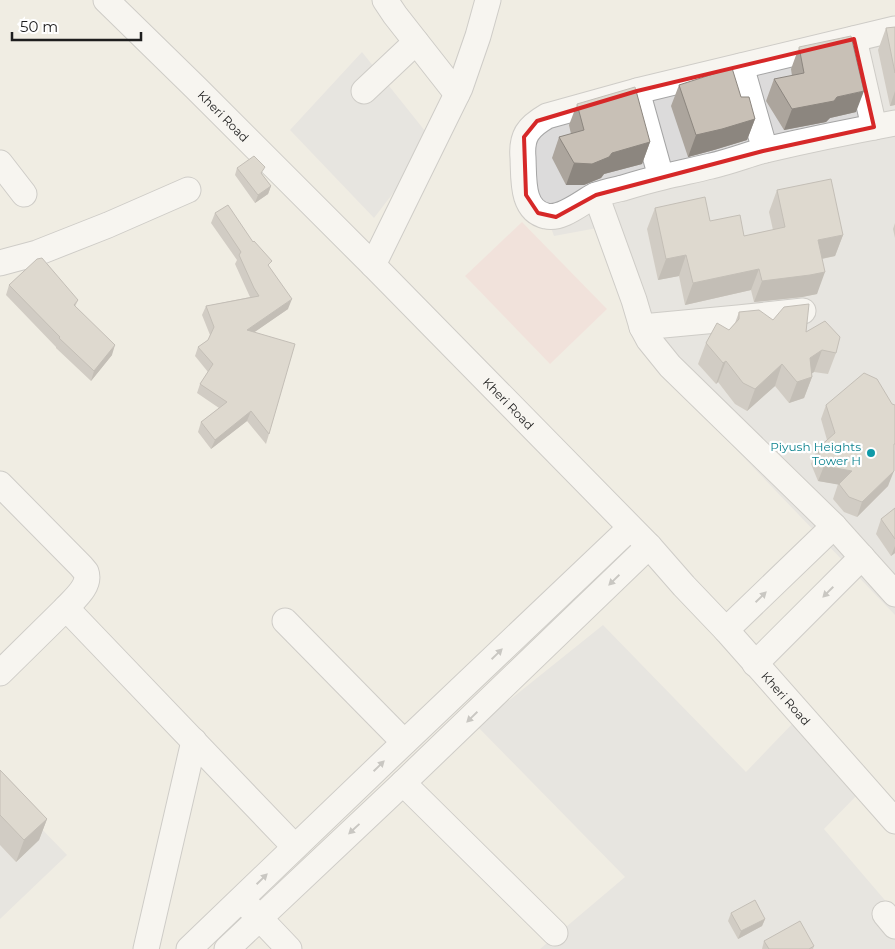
<svg xmlns="http://www.w3.org/2000/svg" width="895" height="949" font-family="Montserrat,sans-serif">
<rect width="100%" height="100%" fill="#f0ede3"/>
<path fill="#dcdbdb" d="M895 30V615L655 365 608 226 554 236 514 127Z
M362 52 433 141 374 218 290 130Z
M603 625 746 772 794 722 859 793 824 829 895 912V949H540L625 877 477 726Z
M0 786 67 855 0 919Z"/>
<path fill="#f2d6d1" d="M522 222 607 309 550 364 465 276Z"/>
<g fill="none" stroke-linecap="round" stroke-linejoin="round">
<g stroke="#a5a5a5" stroke-width="27">
<g id="minor">
<path id="s1" d="M106 0 196 88 373 265 649 546 684 586 726 630 895 821"/>
<path d="M385 0 395 15 457 94"/>
<path d="M895 29 637 91 547 116C528 127 521 136 523 158 524 179 521 210 546 216 561 220 581 203 594 196 603 192 614 190 623 188 636 184 650 180 663 177 679 173 695 170 711 166 729 162 747 155 765 150 808 140 852 131 895 123"/>
<path d="M854 39 874 127"/>
<path d="M741 66 765 150"/>
<path d="M364 91 416 42"/>
<path d="M637 91 661 177"/>
<path d="M0 163 24 194"/>
<path d="M596 195 634 300 642 327 649 340 670 366 834 526 895 594"/>
<path d="M0 263 37 253 108 225 188 190"/>
<path d="M373 265 460 88 478 36 488 0"/>
<path d="M642 327 738 318 803 311"/>
<path d="M0 484 81 566C81 566 86 572 86 572 91 586 74 599 66 608"/>
<path d="M285 621 404 742"/>
<path d="M726 630 834 526"/>
<path d="M755 664 862 557"/>
<path d="M0 673 66 608 295 847"/>
<path d="M403 783 555 933"/>
<path d="M248 906 289 949"/>
<path d="M885 914 895 926"/>
<path d="M146 949 194 741"/>
<path d="M189 949 388 758 630 528"/>
<path d="M227 949 403 783 649 546"/>
</g>
</g>
<use href="#minor" stroke="#fff" stroke-width="25"/>
</g>
<path fill="#aca59d" d="M895 27V105L890 106 878 50 886 28Z
M799 47 856 112 830 118 826 122 784 130 766 101 774 79 792 76 791 69Z
M679 85 741 97 755 119 747 140 714 150 688 157 671 106Z
M577 104 650 142 642 164 604 174 601 178 584 185H566L552 158 559 137 571 134 569 125Z
M237 168 262 174 271 186 268 194 255 203 235 175Z
M777 190 843 235 835 256 822 259 817 294 802 297 754 302 751 290 685 305 679 276 658 280 647 229 655 208 710 221 744 236 773 230 769 212Z
M215 213 269 268 288 309 254 332 269 434 266 444 247 421 211 449 198 432 201 422 219 408 197 393 200 384 208 372 195 356 198 347 208 340 210 335 202 315 206 306 250 297 235 264 237 260 211 223Z
M895 223V238L893 229Z
M9 285 78 300 75 307 112 355 91 381 56 348V347L6 295Z
M739 312 773 320 806 332 836 353 828 374 814 372 812 373V377L804 398 789 403 775 386 747 411 735 404 718 382 716 384 698 364 706 343 729 330 735 323Z
M826 405 894 452 888 486 857 517 844 512 833 499 838 484 818 481 811 464 817 449 827 440 821 419Z
M895 508V553L891 556 876 534 881 519Z
M0 770 47 819 39 840 16 862 0 845Z
M731 913 765 919 762 926 738 939 728 921Z
M764 941 814 946 813 949H762Z"/>
<path fill="#8c867f" d="M864 91 856 112 830 118 826 122 784 130 792 109 837 97Z
M895 91V105L890 106Z
M755 119 747 140 714 150 688 157 696 135Z
M650 142 642 164 604 174 601 178 584 185H566L574 163Z
M271 186 268 194 255 203 258 195Z
M843 235 835 256 810 261 818 240Z
M686 255 679 276 658 280 666 259Z
M759 269 751 290 685 305 693 283Z
M825 272 817 294 802 297 754 302 762 281Z
M292 299 288 309 243 340 247 330Z
M115 345 112 355 91 381 94 371Z
M822 350 814 372 802 380 812 377 804 398 789 403 797 382 810 358Z
M726 361 718 382 716 384 723 363Z
M782 364 775 386 747 411 755 389Z
M251 411 247 421 211 449 215 440Z
M824 466 852 471 846 486 818 481Z
M894 471 888 486 857 517 862 502Z
M895 546V553L891 556Z
M47 819 39 840 16 862 24 840Z
M765 919 762 926 738 939 741 931Z"/>
<path fill="#c8c0b6" stroke="#8c867f" d="M895 27V73L886 28Z
M851 36 864 91 837 97 834 101 792 109 774 79 804 73 799 47Z
M732 68 741 97H749L755 119 722 129 696 135 679 85Z
M635 87 650 142 612 153 609 157 592 164 574 163 559 137 584 130 577 104Z
M254 156 265 167 261 173 271 186 258 195 237 168Z
M831 179 843 235 818 240 825 272 810 275 762 281 759 269 693 283 686 255 666 259 655 208 705 197 710 221 740 215 744 236 785 227 777 190Z
M228 205 253 242 254 241 272 261 268 265 292 299 247 330 295 344 269 434 251 411 215 440 201 422 227 402 200 384 213 364 198 347 208 340 214 327 206 306 259 296 254 288 239 255 241 252 215 213Z
M42 258 78 300 74 305 115 345 94 371 59 338 60 337 9 285 37 259Z
M809 304 806 332 825 321 840 337 836 353 822 350 810 358 812 377 797 382 782 364 755 389 743 383 726 361 723 363 706 343 717 323 729 330 739 319V312L759 310 773 320 784 307Z
M864 373 877 379 892 404 895 405V444H894V471L862 502 849 497 839 484 852 471 824 466 817 449 835 433 826 405Z
M895 508V539L881 519Z
M0 770 47 819 24 840 0 815Z
M755 900 765 919 741 931 731 913Z
M800 921 814 946 809 949H769L764 941Z"/>
<defs><path id="oneway-solid" d="M-6-.8H1V-3.2L6.5 0L1 3.2V.8H-6Z" transform="scale(1.25)"/></defs>
<g fill="#9a9a9a">
<use href="#oneway-solid" transform="translate(614 580) rotate(136)"/>
<use href="#oneway-solid" transform="translate(828 592) rotate(135)"/>
<use href="#oneway-solid" transform="translate(761 597) rotate(-44)"/>
<use href="#oneway-solid" transform="translate(497 654) rotate(-44)"/>
<use href="#oneway-solid" transform="translate(472 717) rotate(136)"/>
<use href="#oneway-solid" transform="translate(379 766) rotate(-44)"/>
<use href="#oneway-solid" transform="translate(354 829) rotate(137)"/>
<use href="#oneway-solid" transform="translate(262 879) rotate(-44)"/>
</g>
<path d="M0 0H895V949H0ZM854 39 874 127 763 151 596 195 556 217 538 213 526 195 524 137 537 121 637 91Z" fill="#f0ede3" fill-opacity=".55" fill-rule="evenodd"/>
<path fill="none" stroke="#d62828" stroke-width="4" stroke-linejoin="round" d="M854 39 874 127 763 151 596 195 556 217 538 213 526 195 524 137 537 121 637 91Z"/>
<circle fill="#0f9aa8" stroke="#fff" stroke-width="2" cx="871" cy="453" r="5"/>
<g text-anchor="middle" dominant-baseline="central" stroke-width="4.5" stroke-linejoin="round" paint-order="stroke">
<g font-size="12" fill="#1e1e1e" stroke="#fff">
<text stroke="none"><textPath href="#s1" startOffset="165">Kheri Road</textPath></text>
<text stroke="none"><textPath href="#s1" startOffset="570">Kheri Road</textPath></text>
<text stroke="none"><textPath href="#s1" startOffset="975">Kheri Road</textPath></text>
</g>
<g font-size="12" fill="#0d838f" stroke="#fff" text-anchor="end">
<text x="861" y="446">Piyush Heights<tspan x="861" dy="14">Tower H</tspan></text>
</g>
</g>
<path d="M12 32v8h129v-8" fill="none" stroke="#1e1e1e" stroke-width="2.5"/>
<text x="20" y="32" font-size="15" fill="#1e1e1e" stroke="#ffffff" stroke-width="4" paint-order="stroke">50 m</text>
</svg>
